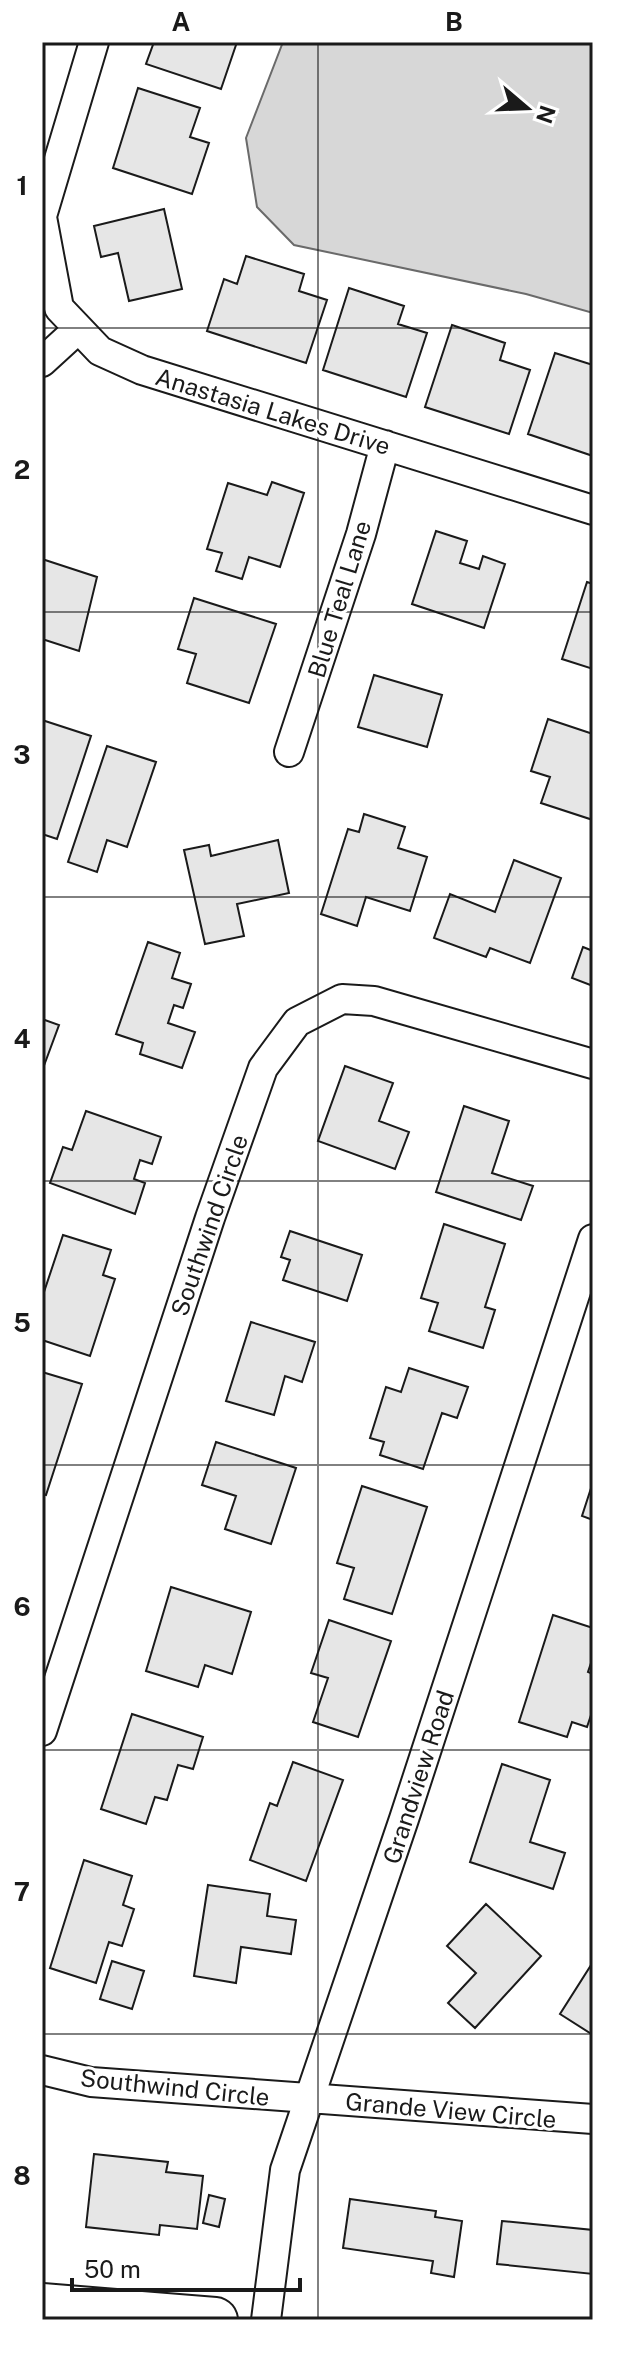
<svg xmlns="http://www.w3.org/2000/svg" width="635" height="2362" font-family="'Public Sans',sans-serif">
<rect width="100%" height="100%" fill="#fff"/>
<path fill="#d7d7d7" stroke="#6a6a6a" stroke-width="2" d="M283 42H593V313L526 294 294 245 257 207 246 138Z"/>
<path fill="#e6e6e6" stroke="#1a1a1a" stroke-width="2" d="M154 42H237L221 89 146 64Z
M138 88 200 108 190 137 209 143 192 194 113 168Z
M164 209 182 289 129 301 118 253 101 257 94 226Z
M246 256 304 274 299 291 327 300 306 363 207 331 224 279 237 284Z
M349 288 404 306 398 324 427 333 406 397 323 370Z
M452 325 505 343 500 360 530 370 509 434 425 407Z
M555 353 593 365V456L528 434Z
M272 482 304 493 280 567 249 557 242 579 216 571 222 553 207 549 228 483 267 495Z
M436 531 467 541 460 563 479 569 483 556 505 564 484 628 412 604Z
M42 559 97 577 79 651 42 639Z
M587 582 593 584V669L562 659Z
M194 598 276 624 249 703 187 683 196 654 178 649Z
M374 675 442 695 427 747 358 727Z
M548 719 593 734V820L541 803 550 777 531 771Z
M42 720 91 736 57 839 42 834Z
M107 746 156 762 127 847 107 840 97 872 68 862Z
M364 814 405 827 398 848 427 857 410 911 366 897 357 926 321 914 348 829 359 832Z
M278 840 289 893 237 904 244 936 205 944 184 850 209 845 211 856Z
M514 860 561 878 530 963 490 948 486 957 434 938 450 894 495 912Z
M148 942 180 953 172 978 191 984 183 1008 174 1005 168 1023 195 1032 182 1068 140 1054 143 1043 116 1034Z
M583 947 593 951V986L572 978Z
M42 1019 59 1025 42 1071Z
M345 1066 393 1083 379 1121 409 1132 395 1169 318 1141Z
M464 1106 509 1121 492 1173 533 1186 521 1220 436 1192Z
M86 1111 161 1137 152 1164 140 1160 134 1179 145 1183 135 1214 50 1183 63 1147 72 1150Z
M444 1224 505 1244 485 1307 495 1310 483 1348 429 1331 438 1303 421 1298Z
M290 1231 362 1255 347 1301 283 1280 290 1260 281 1257Z
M63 1235 111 1250 103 1275 115 1279 90 1356 42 1340V1298Z
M251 1322 315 1342 302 1382 285 1376 274 1415 226 1401Z
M409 1368 468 1387 457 1418 442 1413 423 1469 380 1455 384 1442 370 1438 386 1387 401 1392Z
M42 1372 82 1384 46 1495 42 1494Z
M216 1442 296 1468 271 1544 225 1529 236 1496 202 1485Z
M593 1482V1520L582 1516Z
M362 1486 427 1507 392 1614 344 1599 354 1568 337 1563Z
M171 1587 251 1612 232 1674 205 1665 198 1687 146 1671Z
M553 1615 593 1628V1657L588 1672 593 1674V1709L587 1727 572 1722 567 1737 519 1722Z
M329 1620 391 1641 358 1737 313 1722 328 1678 311 1673Z
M132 1714 203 1737 193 1769 178 1765 167 1800 155 1797 146 1824 101 1809Z
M293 1762 343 1780 306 1881 250 1860 270 1803 277 1806Z
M502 1764 550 1780 530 1842 565 1853 553 1889 470 1862Z
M84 1860 132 1876 123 1905 134 1909 122 1946 109 1942 96 1983 50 1968Z
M208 1885 270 1894 267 1916 296 1920 291 1954 241 1947 236 1983 194 1976Z
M486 1904 541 1956 475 2028 448 2003 476 1973 447 1946Z
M112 1961 144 1971 132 2009 100 1999Z
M593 1962V2035L560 2014Z
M94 2154 168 2162 166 2172 203 2176 197 2229 160 2225 159 2235 86 2227Z
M209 2195 225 2199 219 2227 203 2223Z
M350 2199 436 2211 435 2217 462 2221 454 2277 431 2273 433 2261 343 2248Z
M502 2221 593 2230V2274L497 2264Z"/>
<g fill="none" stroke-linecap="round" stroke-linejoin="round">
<g stroke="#1a1a1a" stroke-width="32">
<path id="minor" d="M42 216 94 42
M42 217 59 308 100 351 142 370 593 510
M42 362 77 330
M289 752 361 534 385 445
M42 1731 210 1218 263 1068 297 1022 342 999 374 1001 593 1064
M42 2070 91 2082 593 2119
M266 2320 285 2170 404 1819 593 1239"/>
</g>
<g stroke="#1a1a1a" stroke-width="48">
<path id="primary" d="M42 2306 215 2320"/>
</g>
<use href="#minor" stroke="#fff" stroke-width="28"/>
<use href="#primary" stroke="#fff" stroke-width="44"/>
</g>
<path fill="none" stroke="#1a1a1a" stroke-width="2" stroke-opacity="0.55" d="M318 42V2320M42 328H593M42 612H593M42 897H593M42 1181H593M42 1465H593M42 1750H593M42 2034H593"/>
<g text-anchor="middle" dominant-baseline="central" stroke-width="6" stroke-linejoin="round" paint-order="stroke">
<g font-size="24" fill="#1a1a1a" stroke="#fff">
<text transform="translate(273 411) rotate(17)">Anastasia Lakes Drive</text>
<text transform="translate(339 599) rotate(-73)">Blue Teal Lane</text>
<text transform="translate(209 1225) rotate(-71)">Southwind Circle</text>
<text transform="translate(418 1777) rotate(-72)">Grandview Road</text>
<text transform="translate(175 2087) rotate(6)">Southwind Circle</text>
<text transform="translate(451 2110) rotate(5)">Grande View Circle</text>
</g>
</g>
<rect width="635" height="2362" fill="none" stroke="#ffffff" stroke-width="88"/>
<g transform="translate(527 108) rotate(109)" stroke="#ffffff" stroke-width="6" paint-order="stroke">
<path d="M0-6L14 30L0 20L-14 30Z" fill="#1a1a1a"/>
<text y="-12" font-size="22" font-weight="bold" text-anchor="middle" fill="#1a1a1a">N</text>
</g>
<path d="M72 2278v12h228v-12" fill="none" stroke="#1a1a1a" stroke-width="4"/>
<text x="84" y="2278" font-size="24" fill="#1a1a1a" stroke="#ffffff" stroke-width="6" paint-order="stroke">50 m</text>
<rect x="44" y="44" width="547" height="2274" fill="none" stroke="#1a1a1a" stroke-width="3"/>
<g font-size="26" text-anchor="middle" font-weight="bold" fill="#1a1a1a">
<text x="181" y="31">A</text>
<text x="454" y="31">B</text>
<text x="22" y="195">1</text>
<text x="22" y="479">2</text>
<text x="22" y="764">3</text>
<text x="22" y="1048">4</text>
<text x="22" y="1332">5</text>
<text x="22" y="1616">6</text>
<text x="22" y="1901">7</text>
<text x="22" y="2185">8</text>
</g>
</svg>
